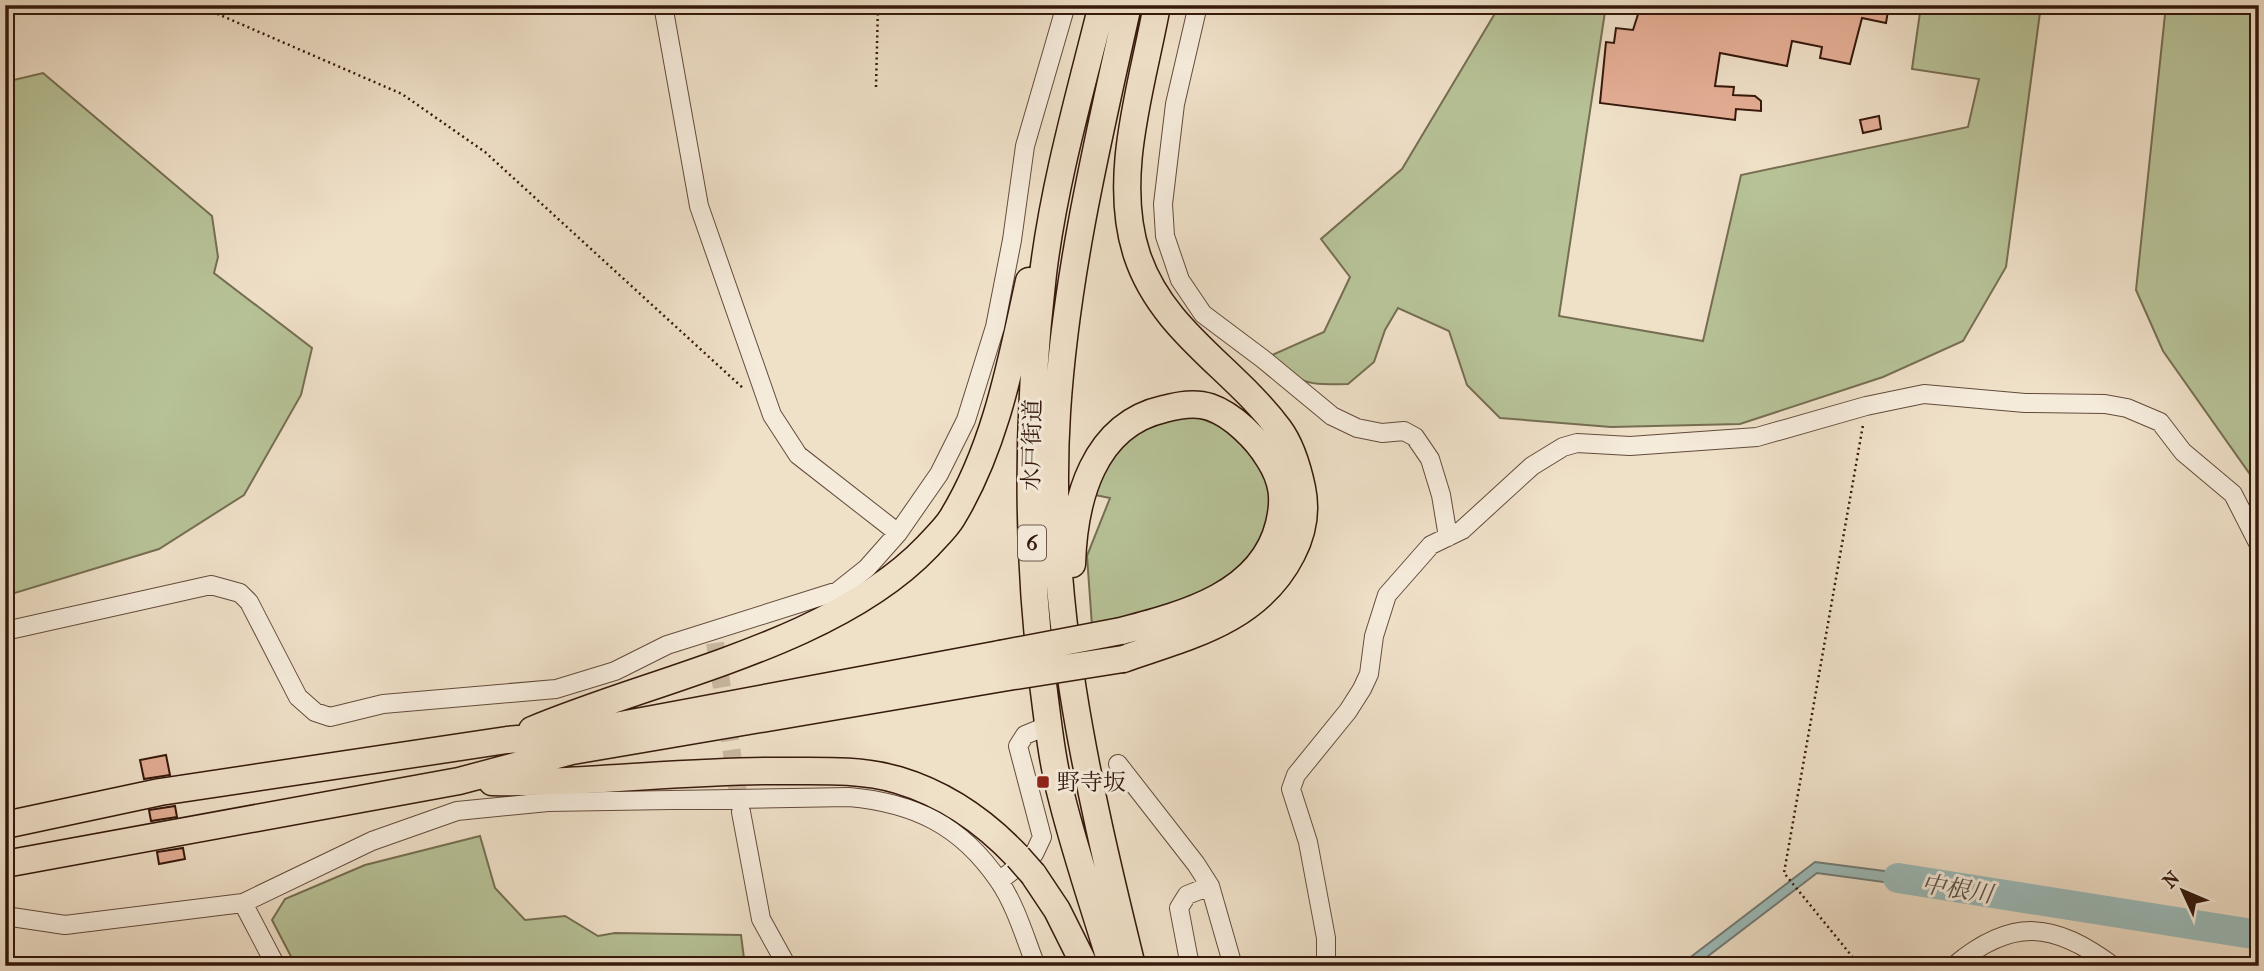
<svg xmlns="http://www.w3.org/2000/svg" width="2264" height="971" font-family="'IM FELL French Canon','Noto Serif JP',serif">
<rect width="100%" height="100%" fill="#efe0c8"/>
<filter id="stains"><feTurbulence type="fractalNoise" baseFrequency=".00286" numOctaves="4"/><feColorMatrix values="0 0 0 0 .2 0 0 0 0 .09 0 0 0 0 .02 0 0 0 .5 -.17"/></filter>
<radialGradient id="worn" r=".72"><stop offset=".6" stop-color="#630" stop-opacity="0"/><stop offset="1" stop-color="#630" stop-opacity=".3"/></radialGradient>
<path fill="#b7c297" stroke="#766e52" stroke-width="2" d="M1500 5H1606L1559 316 1703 341 1741 175 1968 127 1979 79 1912 69 1921 5H2041L2006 267 1963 341 1883 377 1740 424 1611 427 1500 418 1467 385 1449 331 1398 308 1385 330 1374 362 1348 384C1307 385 1300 385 1272 355L1324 332 1350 277 1321 239 1402 169Z
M2166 5H2259V487L2163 351 2136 290Z
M43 73 212 216 218 257 214 273 312 348 301 395 244 495 159 549 5 596V82Z
M1187 415C1286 436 1301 547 1211 593 1200 598 1186 600 1175 603 1147 611 1119 618 1092 626L1087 556 1110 498 1090 494 1100 470 1131 434Z
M480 836 495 888 525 920 565 916 598 936 615 933 741 935 745 966H296L272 920 285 899 365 865Z"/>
<path fill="#9bbcbb" stroke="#727b75" stroke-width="2" d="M1815 862 1939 878 1935 889 1817 873 1695 966H1679Z"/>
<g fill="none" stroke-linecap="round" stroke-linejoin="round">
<path stroke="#9bbcbb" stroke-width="30" d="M1898 878 2259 935"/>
</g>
<path fill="#e5ae96" stroke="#35190c" stroke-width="2" d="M1641 5H1693L1715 9 1716 5H1889L1886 23 1862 18 1850 64 1820 58 1822 47 1792 41 1787 66 1720 53 1715 86 1734 87 1733 95 1755 96 1761 101V111L1736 109 1735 120 1600 103 1606 42 1614 43 1616 28 1633 30Z
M1879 116 1881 129 1863 133 1860 120Z
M166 755 170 775 144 779 140 760Z
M175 806 177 817 151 821 149 810Z
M183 848 185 859 159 864 157 852Z"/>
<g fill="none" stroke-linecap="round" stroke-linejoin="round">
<path stroke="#cab8a2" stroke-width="18" stroke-dasharray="18 9" stroke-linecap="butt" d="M715 643 741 812"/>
<g stroke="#644b3b" stroke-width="20">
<path id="minor" d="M663 5 699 206 772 415 798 455 898 533
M1198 5 1175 104 1163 204 1165 236 1180 280 1203 314 1263 359 1332 416 1357 428 1382 433 1404 431 1415 437 1430 459 1441 495 1448 537
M5 631 211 585 240 593 249 602 298 697 315 712 330 717 383 704 556 689 615 671 667 645 838 591 867 568 898 533 939 474 966 420 995 327 1012 240 1025 146 1066 5
M1118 764 1196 864 1210 886 1233 966
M741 812 761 919 787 966
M999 881 1034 854 1042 837 1018 746 1025 735 1049 725
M243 903 276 966
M5 916 65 925 243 903 372 841 457 811 548 802 849 797C914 803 961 825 999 881 1016 906 1025 938 1036 966
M1190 966 1179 908 1187 895 1210 886
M1326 966V938L1308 842 1291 789 1296 775 1348 711 1362 689 1369 674 1374 636 1387 595 1431 545 1462 530 1532 466 1563 447 1577 443 1630 446 1757 437 1866 406 1924 394 2025 403 2105 404 2127 408 2160 422 2183 452 2233 494 2259 545
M1954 966C2013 916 2055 923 2113 966"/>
</g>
<g stroke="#35190c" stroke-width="29">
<path id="highway" d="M1102 5C1080 93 1054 183 1043 274 1027 410 1026 548 1043 684 1048 722 1052 762 1062 799 1076 855 1095 910 1112 966
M1128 5C1098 140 1066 274 1057 412 1045 601 1087 784 1132 966
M1072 564C1074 500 1093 425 1164 409 1179 405 1195 402 1210 407 1233 415 1257 439 1269 459 1283 481 1285 499 1279 524 1262 595 1182 615 1121 631
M1123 659C1189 636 1258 621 1292 554 1303 533 1307 512 1302 488 1298 469 1291 445 1279 429 1234 368 1162 331 1137 255 1111 176 1143 84 1157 5
M532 730C655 678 835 644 928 546 936 537 946 528 952 518 996 446 1011 362 1029 281
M492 782C589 784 685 770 781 771 819 771 861 769 898 780 945 794 985 822 1018 857
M5 825 160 792 507 740 567 735 1000 654
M5 864 459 781 572 751 1008 677
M1033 874 1057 910 1085 966"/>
</g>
<path stroke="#35190c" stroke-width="2.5" stroke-dasharray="2 3.5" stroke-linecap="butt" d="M197 5 402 94 485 152 744 389
M876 87 878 5
M1860 966 1784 873 1863 425"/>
<use href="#minor" stroke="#f5ebdb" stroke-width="18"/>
<use href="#highway" stroke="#efe0c8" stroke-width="26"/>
<g stroke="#35190c" stroke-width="29" stroke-linecap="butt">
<path id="highway-bridge" d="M1000 654 1121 631
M1008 677 1123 659
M1018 857 1033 874"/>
</g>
<use href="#highway-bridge" stroke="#efe0c8" stroke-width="26"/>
</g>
<rect fill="#8f2418" stroke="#f5ebdb" stroke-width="2.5" x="1036" y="775" width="14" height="14" rx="3.5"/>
<g text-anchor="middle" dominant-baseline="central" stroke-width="6" stroke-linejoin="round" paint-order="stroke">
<rect fill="#f5ebdb" stroke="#6f584a" stroke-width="2" x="1018" y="525.5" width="28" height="35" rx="5"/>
<g font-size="21" font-weight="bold" fill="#35190c">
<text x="1032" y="543">6</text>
</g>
<g font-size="23" fill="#35190c" stroke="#f5ebdb">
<text transform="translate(1032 445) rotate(-89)">水戸街道</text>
</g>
<g font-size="23" fill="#35190c" stroke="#f5ebdb" text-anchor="start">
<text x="1057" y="782">野寺坂</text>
</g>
<g font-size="24" font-style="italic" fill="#595249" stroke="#f5ebdb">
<text transform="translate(1957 889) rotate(9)">中根川</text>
</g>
</g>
<rect width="2264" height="971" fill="none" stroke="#efe0c8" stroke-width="28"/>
<rect x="7" y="7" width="2250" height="957" fill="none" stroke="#35190c" stroke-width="3.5"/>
<rect x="14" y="14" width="2236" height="943" fill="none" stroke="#35190c" stroke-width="2"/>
<g transform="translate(2183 891) rotate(314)" stroke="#f5ebdb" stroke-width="5" paint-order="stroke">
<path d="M0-5L12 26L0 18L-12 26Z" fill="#35190c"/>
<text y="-10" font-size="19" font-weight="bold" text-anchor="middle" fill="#35190c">N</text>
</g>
<rect width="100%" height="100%" filter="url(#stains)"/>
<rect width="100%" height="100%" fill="url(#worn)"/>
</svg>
